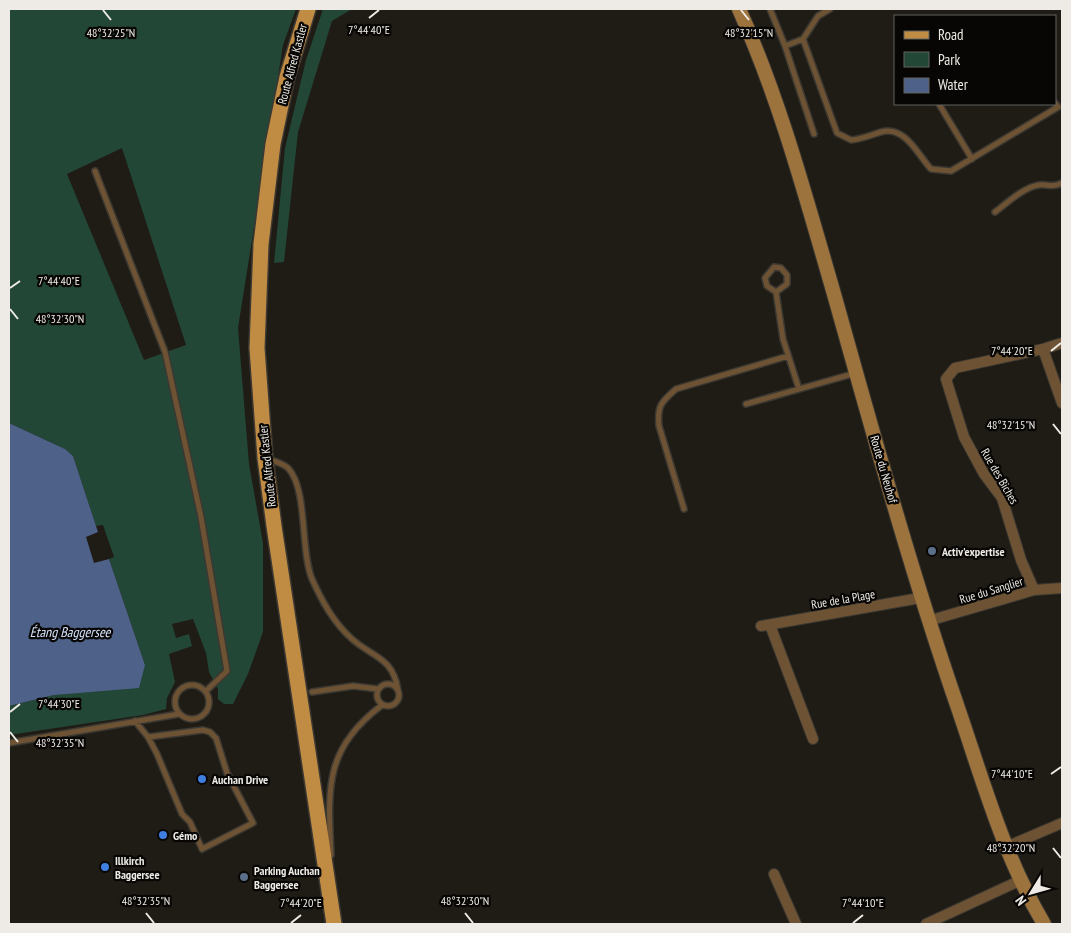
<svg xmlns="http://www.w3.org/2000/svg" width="1071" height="933" font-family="'PT Sans Narrow',sans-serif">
<rect width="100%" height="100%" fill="#1f1b15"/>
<path fill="#234737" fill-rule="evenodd" d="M9 9H296L283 45 238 328 249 464 263 543V632L248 674 233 704H224L218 699V689L209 672 206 653 193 619 172 624 176 638 189 634 192 646 169 654 175 682 167 698 166 709 143 715 9 735V706L54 695 145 665 109 559 114 557 103 525 96 526 73 456 65 449 9 423ZM122 148 186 345 144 360 67 174Z
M323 9H352L332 21 298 132 284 262 274 263 285 148 306 60Z"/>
<path fill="#4e6189" d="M9 423 65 449 73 456 98 532 86 537 94 563 109 559 145 665 139 688 54 695 9 706Z"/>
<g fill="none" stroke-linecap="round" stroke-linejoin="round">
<g stroke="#3c3832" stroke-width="8">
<path id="lane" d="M770 9 785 46 803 39 818 16 830 9
M803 39 837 133 851 140C862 139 871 135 881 132 905 125 918 155 931 169L951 171 1058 107 1055 103
M785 46 814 134
M939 104 972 159
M95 171 165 352 201 517 227 671 206 691
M995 212C1007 203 1024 187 1039 185 1048 184 1054 188 1062 183
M776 292 767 286 765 278 774 267 781 268 787 275V284L776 292 783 339 799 389
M746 404 856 373
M267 459C274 461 282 463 288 468 308 489 300 550 312 579 322 601 333 622 352 639 372 657 393 657 398 690
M684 509 659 426C657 406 661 402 676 389L788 356
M377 695a11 11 0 1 1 22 0a11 11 0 1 1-22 0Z
M175 702a17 17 0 1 1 34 0a17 17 0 1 1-34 0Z
M312 692 353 686 378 689
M135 721 148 737 157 754 182 814 190 822 202 849 253 823 227 773 216 738 210 732 203 730 148 737
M9 743 179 714
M331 855C328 788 324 749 382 705"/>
</g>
<g stroke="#3c3832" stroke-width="12">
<path id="street" d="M1043 349 1062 403
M1034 590 1021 560 1002 498 984 474 964 437 946 379 955 368 1043 349 1062 343
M928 621 1034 590 1062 588
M770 625 813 739
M761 626 920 598
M1006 847 1062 823
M774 874 796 924
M926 924 1021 880"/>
</g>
<g stroke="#3c3832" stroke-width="16">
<path id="secondary" d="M739 9C780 100 806 198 834 294 873 433 911 572 958 708 983 781 1004 857 1044 924"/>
</g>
<g stroke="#3c3832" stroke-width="18">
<path id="primary" d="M308 9 287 77 273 144 261 244 257 348 265 458 274 526 334 924"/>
</g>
<use href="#lane" stroke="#6d5333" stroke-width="5"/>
<use href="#street" stroke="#6d5333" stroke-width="10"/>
<use href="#secondary" stroke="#9c733d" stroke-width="14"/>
<use href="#primary" stroke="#c08b43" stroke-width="15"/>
</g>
<path fill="none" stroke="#eeebe6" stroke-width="2" d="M103 10 111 20M741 10 749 20M369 18 379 10M10 288 20 281M10 309 18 319M1051 351 1061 343M1053 424 1061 434M10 712 20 704M10 732 18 742M1051 774 1061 767M1053 848 1061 858M146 913 154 923M465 913 473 923M291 923 301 915M853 923 863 915"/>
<g fill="#5c6f8a" stroke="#070604" stroke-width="2">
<circle cx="932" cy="551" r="5"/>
<circle cx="244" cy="877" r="5"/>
</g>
<g fill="#3f7fe0" stroke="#070604" stroke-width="2">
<circle cx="202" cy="779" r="5"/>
<circle cx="163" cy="835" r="5"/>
<circle cx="105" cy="867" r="5"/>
</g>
<g text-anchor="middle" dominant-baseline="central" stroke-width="4.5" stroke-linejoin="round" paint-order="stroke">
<g font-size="12" fill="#eeebe6" stroke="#070604">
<text transform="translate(292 64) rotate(-75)">Route Alfred Kastler</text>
<text transform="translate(267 466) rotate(-96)">Route Alfred Kastler</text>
<text transform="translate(884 469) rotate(74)">Route du Neuhof</text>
<text transform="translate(1000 476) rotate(60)">Rue des Biches</text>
<text transform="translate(991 590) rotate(-17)">Rue du Sanglier</text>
<text transform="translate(843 599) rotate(-10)">Rue de la Plage</text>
</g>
<g font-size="12" font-weight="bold" fill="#eeebe6" stroke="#070604" text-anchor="start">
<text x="942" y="551">Activ'expertise</text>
<text x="212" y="779">Auchan Drive</text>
<text x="173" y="835">Gémo</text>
<text x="115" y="860">Illkirch<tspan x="115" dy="14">Baggersee</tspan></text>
<text x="254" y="870">Parking Auchan<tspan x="254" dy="14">Baggersee</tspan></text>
</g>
<g font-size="14" font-style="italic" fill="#d4e2fc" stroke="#070604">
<text x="70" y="632">Étang Baggersee</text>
</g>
</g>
<g font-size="12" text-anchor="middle" fill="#eeebe6" stroke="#070604" stroke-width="4.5" stroke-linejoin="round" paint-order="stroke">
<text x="369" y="34">7°44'40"E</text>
<text x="111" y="37">48°32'25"N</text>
<text x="749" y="37">48°32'15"N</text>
<text x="59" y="285">7°44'40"E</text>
<text x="60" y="323">48°32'30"N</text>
<text x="1012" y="355">7°44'20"E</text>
<text x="1011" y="429">48°32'15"N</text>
<text x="59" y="708">7°44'30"E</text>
<text x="60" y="747">48°32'35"N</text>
<text x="1012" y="778">7°44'10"E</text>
<text x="1011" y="852">48°32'20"N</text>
<text x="146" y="905">48°32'35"N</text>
<text x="465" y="905">48°32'30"N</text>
<text x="301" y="907">7°44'20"E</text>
<text x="863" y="907">7°44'10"E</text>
</g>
<rect width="1071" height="933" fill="none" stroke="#eeebe6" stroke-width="20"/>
<rect x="894" y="15" width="162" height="90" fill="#070604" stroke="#63625e"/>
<rect x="904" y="31" width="25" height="8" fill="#c08b43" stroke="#63625e"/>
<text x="938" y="40" font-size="15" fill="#eeebe6">Road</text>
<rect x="904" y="52" width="25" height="15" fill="#234737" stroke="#63625e"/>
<text x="938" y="65" font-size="15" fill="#eeebe6">Park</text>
<rect x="904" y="78" width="25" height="15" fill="#4e6189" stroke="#63625e"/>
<text x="938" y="90" font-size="15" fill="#eeebe6">Water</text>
<g transform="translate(1031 893) rotate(233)" stroke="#070604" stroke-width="4" paint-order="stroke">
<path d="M0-4L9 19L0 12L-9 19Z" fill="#eeebe6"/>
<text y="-8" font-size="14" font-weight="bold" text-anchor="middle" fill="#eeebe6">N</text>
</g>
</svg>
